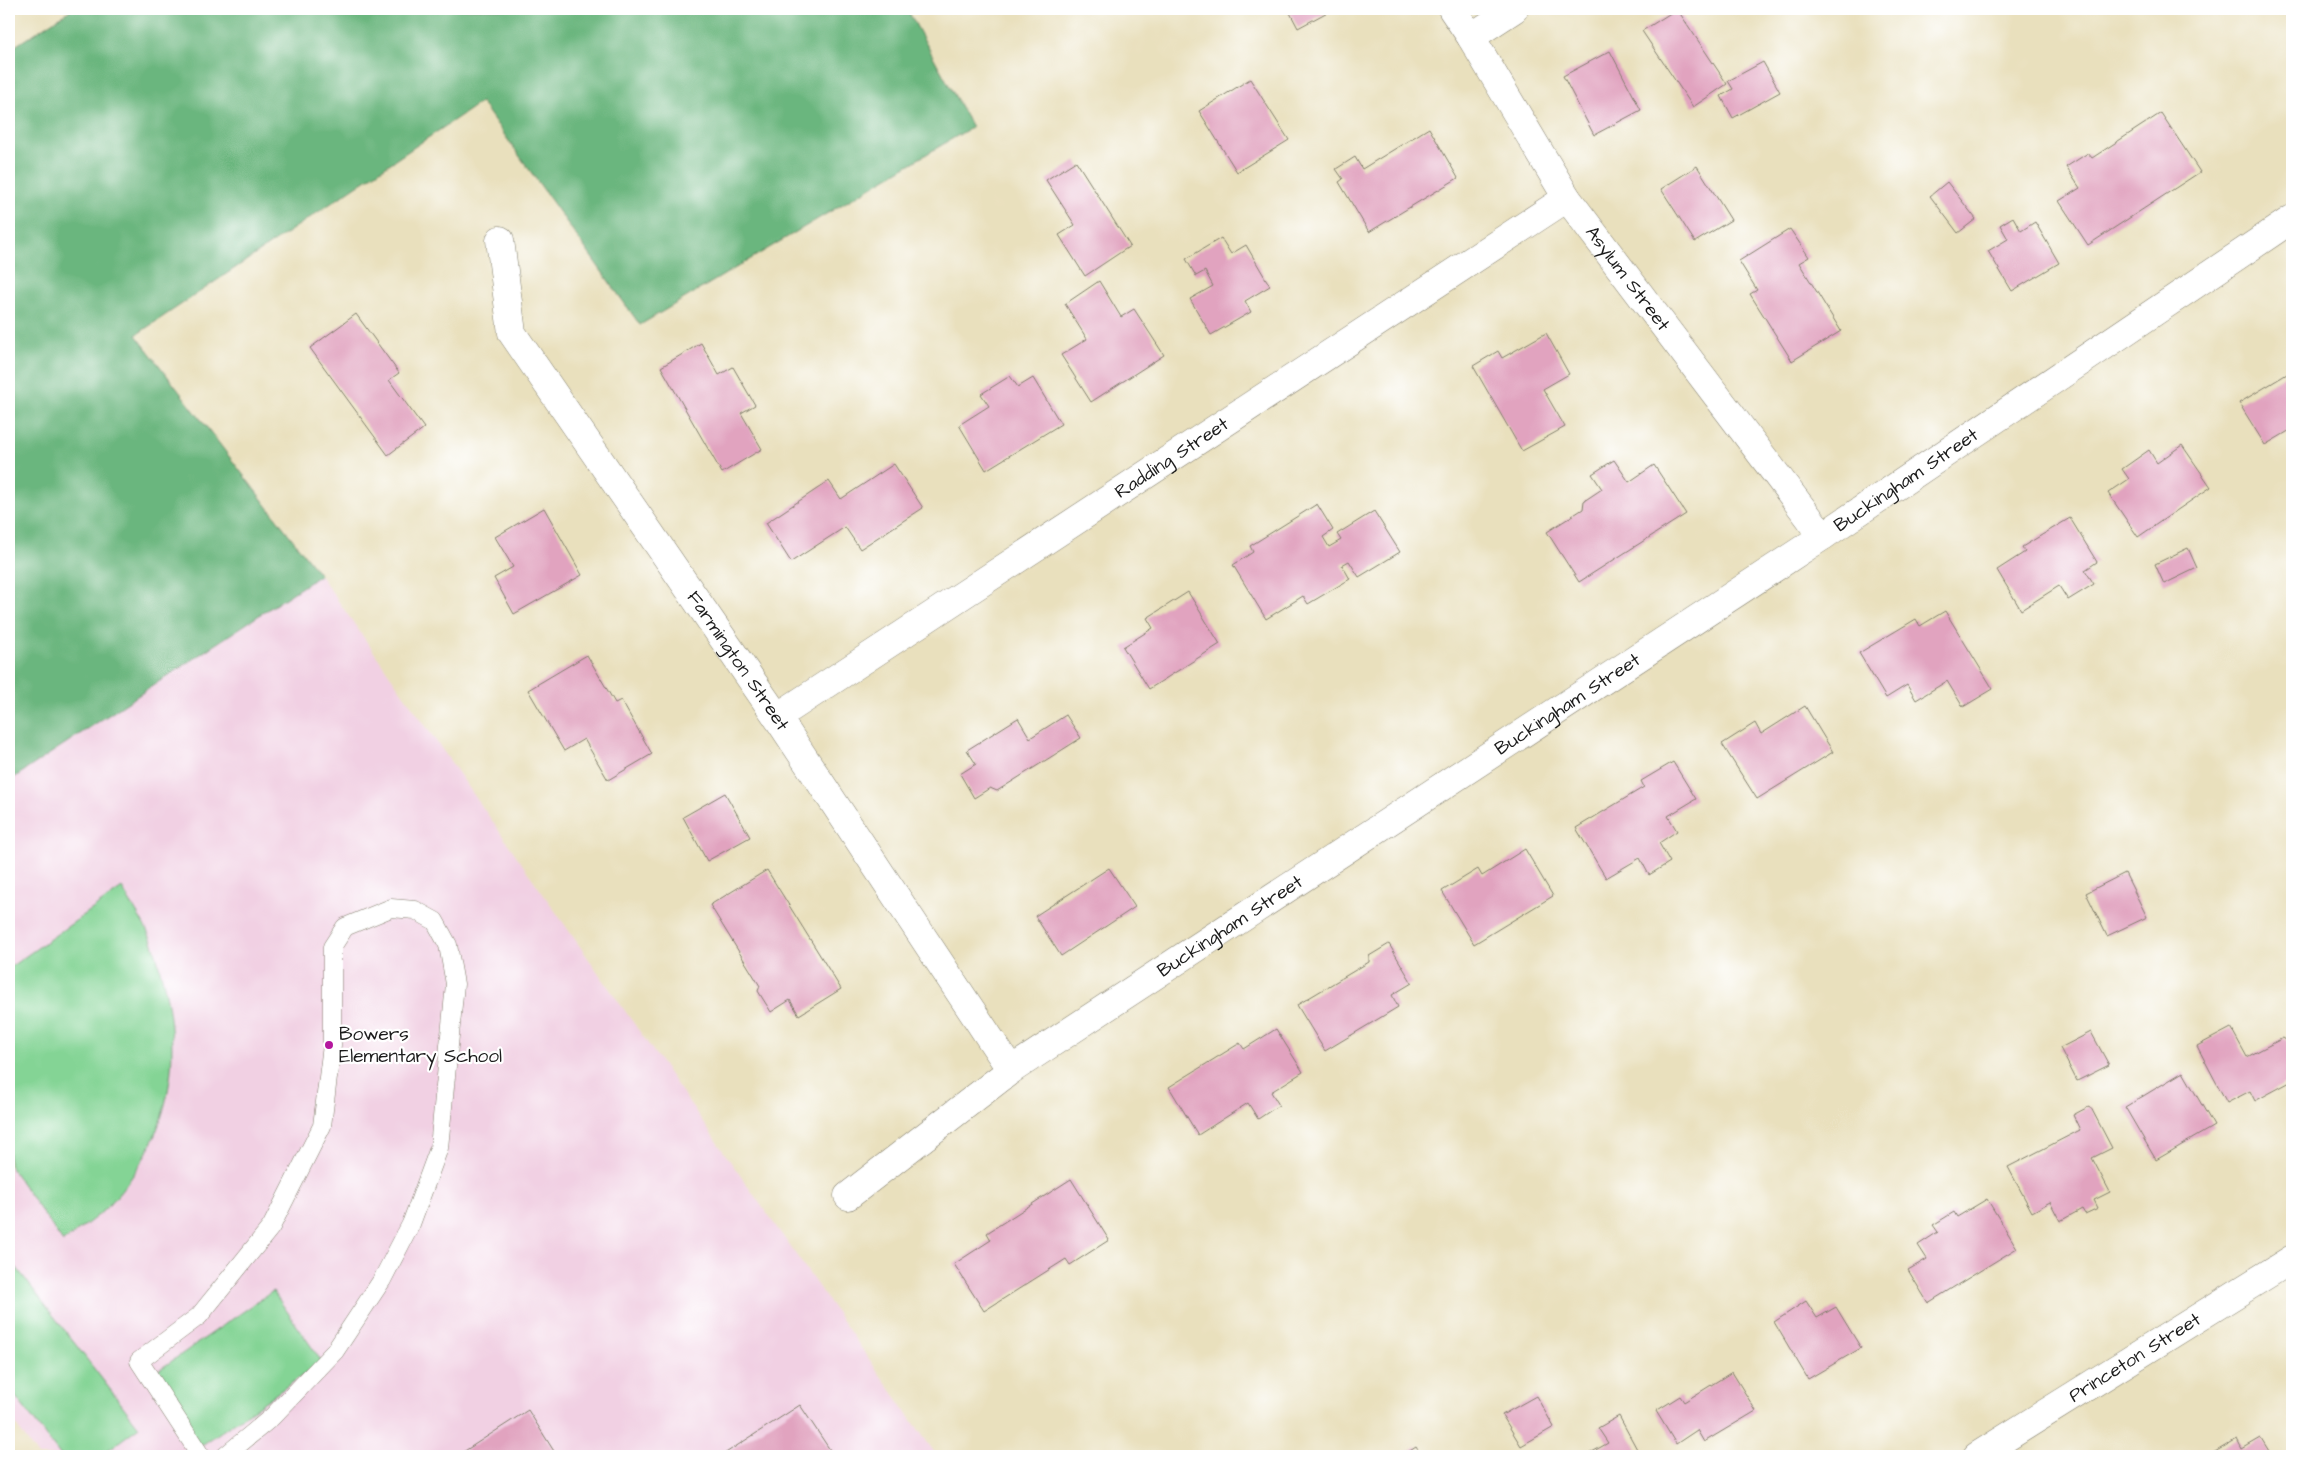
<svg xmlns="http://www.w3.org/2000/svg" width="2301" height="1465" font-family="'Architects Daughter',sans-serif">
<rect width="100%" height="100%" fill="#fff"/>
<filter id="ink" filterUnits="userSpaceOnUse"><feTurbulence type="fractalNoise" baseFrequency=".02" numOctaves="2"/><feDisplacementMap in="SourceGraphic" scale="10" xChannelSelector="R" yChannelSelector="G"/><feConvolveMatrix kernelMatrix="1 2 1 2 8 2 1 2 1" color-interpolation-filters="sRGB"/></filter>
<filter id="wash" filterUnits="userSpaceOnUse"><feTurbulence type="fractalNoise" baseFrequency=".0096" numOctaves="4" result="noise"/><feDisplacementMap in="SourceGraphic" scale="20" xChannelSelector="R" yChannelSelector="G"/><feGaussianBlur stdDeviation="1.12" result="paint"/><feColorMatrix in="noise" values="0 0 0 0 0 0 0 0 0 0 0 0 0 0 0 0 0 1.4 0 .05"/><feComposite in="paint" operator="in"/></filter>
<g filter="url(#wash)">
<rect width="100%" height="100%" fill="#e9e0bd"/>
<path fill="#f1d0e3" d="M320 575 742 1178 937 1456H38L9 1415V781Z"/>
<path fill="#84d495" stroke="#507858" d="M122 888C132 905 144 923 152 941 156 951 158 963 161 974 185 1058 170 1139 110 1204 97 1218 78 1230 63 1242L9 1165V968Z
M16 1267 139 1427 100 1456H61L9 1388V1273Z
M273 1291 322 1362 199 1447 150 1376Z"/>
<path fill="#6bb67e" stroke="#44694d" d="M72 9H907L972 127 640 325 481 102 136 335 320 575 9 781V50Z"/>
<g id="blocks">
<path fill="#e1a3bf" d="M1288 9H1333L1298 28Z
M1677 9 1727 84 1693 107 1642 31Z
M1610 51 1641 110 1594 135 1563 76Z
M1763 62 1780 92 1733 118 1721 96 1733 89 1728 81Z
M1250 79 1289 140 1237 172 1199 111Z
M2161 113 2200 172 2088 245 2059 201 2080 188 2066 167 2088 153 2092 158Z
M1429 128 1458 178 1369 232 1339 182 1343 179 1336 169 1355 157 1362 169Z
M1076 161 1130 246 1085 276 1059 235 1075 225 1046 180Z
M1697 166 1731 220 1695 242 1661 189Z
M1947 182 1976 219 1958 233 1930 196Z
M2013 217 2021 231 2035 222 2059 263 2012 291 1988 251 2008 239 2000 225Z
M1790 229 1809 257 1799 263 1841 331 1792 361 1750 294 1757 290 1739 261Z
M1221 238 1231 254 1246 245 1270 286 1245 301 1251 312 1211 335 1190 299 1213 286 1205 271 1196 276 1186 259Z
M1099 281 1121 317 1134 309 1164 355 1091 402 1061 355 1087 339 1065 304Z
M356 314 399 373 389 380 424 428 388 455 310 348Z
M1546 333 1569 374 1543 389 1565 427 1522 451 1473 366 1498 351 1502 358Z
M701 343 719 375 733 367 755 405 741 413 762 449 722 473 661 367Z
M2292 371V429L2265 445 2239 403Z
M1010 376 1018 387 1033 378 1061 424 986 470 959 425 989 406 981 394Z
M2182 445 2211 487 2138 537 2108 493 2129 479 2122 469 2149 450 2157 463Z
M1614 460 1629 482 1654 465 1686 514 1579 582 1547 532 1583 509 1584 501 1602 489 1592 474Z
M894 464 923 508 860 549 845 527 791 562 766 523 829 481 841 499Z
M1317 504 1333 530 1323 537 1329 547 1341 540 1337 534 1374 511 1400 552 1359 577 1349 561 1342 565 1350 579 1308 604 1303 596 1266 619 1233 565 1253 552 1250 546Z
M544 508 582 575 514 614 494 578 513 567 495 537Z
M2070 518 2097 562 2085 570 2094 584 2068 600 2059 586 2021 610 1997 570 2025 552 2022 547Z
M2188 548 2197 568 2164 584 2155 564Z
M1188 592 1220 644 1149 689 1123 647 1153 628 1147 618Z
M1945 611 1993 689 1963 707 1947 681 1916 700 1907 685 1886 698 1859 653 1916 619 1920 626Z
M587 655 615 703 621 700 652 754 608 780 584 739 564 751 528 690Z
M1805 706 1833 752 1757 799 1722 744 1755 723 1761 734Z
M1066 715 1081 738 997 791 990 788 974 798 960 774 976 764 967 750 1018 718 1030 738Z
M1673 762 1696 799 1668 816 1677 831 1659 843 1670 862 1649 875 1640 858 1606 878 1576 828 1644 787 1641 781Z
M725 793 750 837 707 861 683 817Z
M1525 849 1553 896 1474 944 1442 891 1478 869 1482 876Z
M1109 868 1135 907 1061 956 1035 916Z
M767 870 841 989 799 1015 790 1000 771 1012 758 991 760 986 710 905Z
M2125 873 2147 917 2107 936 2086 893Z
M1389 944 1412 983 1392 995 1398 1007 1325 1051 1297 1005 1369 962V956Z
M2231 1028 2247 1057 2283 1038 2289 1042 2292 1040V1081L2255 1101 2250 1091 2227 1103 2197 1046Z
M1276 1029 1303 1072 1271 1092 1279 1105 1258 1119 1248 1103 1198 1135 1169 1087 1240 1043 1244 1049Z
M2091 1032 2109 1065 2077 1081 2060 1048Z
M2183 1072 2214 1126 2156 1160 2125 1107Z
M2090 1106 2112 1148 2092 1158 2110 1192 2094 1200 2098 1208 2085 1214 2082 1209 2060 1221 2050 1202 2032 1212 2008 1167 2080 1130 2073 1115Z
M1071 1179 1109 1240 1070 1265 1066 1259 984 1311 954 1264 991 1240 987 1233Z
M1987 1199 2017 1248 1928 1303 1908 1270 1927 1259 1918 1245 1938 1232 1933 1225 1954 1212 1957 1217Z
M1806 1301 1817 1318 1836 1307 1861 1348 1808 1379 1774 1322Z
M1732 1372 1756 1411 1704 1442 1697 1430 1676 1444 1656 1411 1680 1396 1684 1402Z
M1536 1396 1554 1427 1521 1446 1502 1415Z
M800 1405 834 1456H721Z
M528 1410 557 1456H457Z
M1619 1416 1638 1451 1629 1456H1585L1608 1443 1598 1428Z
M2261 1438 2272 1456H2208L2237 1439 2242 1449Z
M1416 1447 1422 1456H1402Z"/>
</g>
</g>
<g filter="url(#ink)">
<use href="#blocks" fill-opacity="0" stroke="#827e6c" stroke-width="1"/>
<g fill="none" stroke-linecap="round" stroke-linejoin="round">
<g stroke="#827e6c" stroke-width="19">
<path id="service" d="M201 1456 139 1361 199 1316 271 1227 322 1126 332 1045V947L345 927 391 908 415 910 435 921 448 945 455 984 439 1148 411 1224 382 1280 335 1351 272 1417 225 1456"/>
</g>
<g stroke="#827e6c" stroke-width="29">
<g id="minor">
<path id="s1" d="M1452 9 1471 37 1567 198 1823 536"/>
<path d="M1471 37 1514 9"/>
<path id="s2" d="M500 240 512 333 777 717 1011 1070"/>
<path id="s3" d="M777 717 1567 198"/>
<path id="s4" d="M848 1196 1011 1070 1823 536 2292 219"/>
<path id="s5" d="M1977 1456 2292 1259"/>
</g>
</g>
<use href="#service" stroke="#fff" stroke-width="18"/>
<use href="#minor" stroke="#fff" stroke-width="28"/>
</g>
</g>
<circle fill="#b5179e" stroke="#fff" stroke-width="2" cx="329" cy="1045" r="5"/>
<g text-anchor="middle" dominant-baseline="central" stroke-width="4.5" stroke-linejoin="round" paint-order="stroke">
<g font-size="19" fill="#1c1c1c" stroke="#fff">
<text stroke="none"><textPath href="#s1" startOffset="322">Asylum Street</textPath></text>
<text stroke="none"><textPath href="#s3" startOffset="472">Radding Street</textPath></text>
<text stroke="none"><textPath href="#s4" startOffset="1278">Buckingham Street</textPath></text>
<text stroke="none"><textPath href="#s2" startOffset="492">Farmington Street</textPath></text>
<text stroke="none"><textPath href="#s4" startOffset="872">Buckingham Street</textPath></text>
<text stroke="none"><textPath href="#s4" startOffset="468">Buckingham Street</textPath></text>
<text stroke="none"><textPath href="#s5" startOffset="186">Princeton Street</textPath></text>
</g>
<g font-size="19" fill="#1c1c1c" stroke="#fff" text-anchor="start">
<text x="339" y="1034">Bowers<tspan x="339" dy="22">Elementary School</tspan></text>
</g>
</g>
<rect width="2301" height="1465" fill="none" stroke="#fff" stroke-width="30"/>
</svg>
